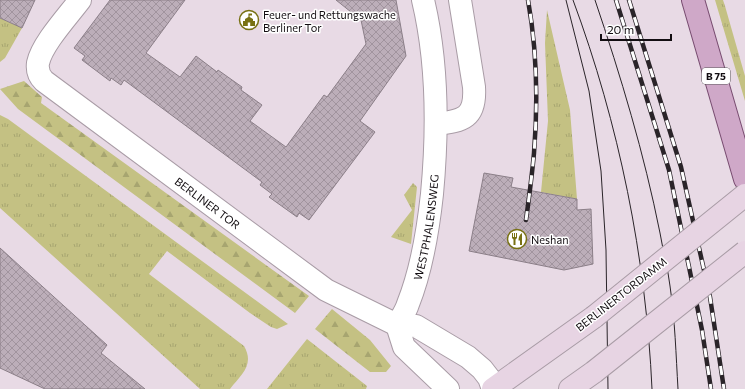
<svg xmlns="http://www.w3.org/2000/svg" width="745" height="389" font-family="Commissioner,sans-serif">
<defs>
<pattern id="grass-tufts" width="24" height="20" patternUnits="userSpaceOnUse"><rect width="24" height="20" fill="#c4c183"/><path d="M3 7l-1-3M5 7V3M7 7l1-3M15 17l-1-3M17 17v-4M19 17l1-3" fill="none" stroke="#a7a570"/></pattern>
<pattern id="forest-firs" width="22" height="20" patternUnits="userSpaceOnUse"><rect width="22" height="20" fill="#c4c183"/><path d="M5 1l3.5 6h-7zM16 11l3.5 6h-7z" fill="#a7a570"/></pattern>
<pattern id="building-cross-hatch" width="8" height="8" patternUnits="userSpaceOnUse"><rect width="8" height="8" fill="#bcaeb9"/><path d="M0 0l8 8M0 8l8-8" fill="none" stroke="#a1949e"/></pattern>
</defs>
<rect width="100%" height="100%" fill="#e8dae5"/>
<path fill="url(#grass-tufts)" d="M715 0H723L725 6 745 76V101Z
M547 10 570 110 577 199 541 192 548 121 545 43Z
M0 18 22 28 5 58 0 62Z
M0 115 8 119 288 324 277 329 271 327 250 313 167 251 149 274 244 346C255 365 241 375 230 389H200L0 208Z
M413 183 417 187 411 244 391 237 412 210 404 195Z
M307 339 367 386 366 389H267Z"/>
<path fill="url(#forest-firs)" d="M24 81 42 97 41 103 309 296 295 313 18 109 0 89Z
M332 309 370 340 391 366 386 372H370L315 329Z"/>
<path fill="url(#building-cross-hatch)" stroke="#8b7f88" d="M0 0H35L22 28 0 18Z
M110 0H185L146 53 180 77 196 56 217 72 218 70 242 87 241 90 262 105 250 121 286 147 324 95 327 97 366 44 361 20 336 0H396L406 56 360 121 375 132 309 220 299 213 297 217 269 197 272 194 260 185 262 182 124 80 121 85 111 78 110 81 82 60 85 56 74 48Z
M484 173 513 178 511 187 577 199V210L591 209 593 264 564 270 469 251Z
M0 248 107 345 101 353 145 389H45L0 368Z"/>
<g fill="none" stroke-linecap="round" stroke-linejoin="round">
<g stroke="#a99ca6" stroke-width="24">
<g id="minor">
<path id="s1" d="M80 0C68 16 42 44 38 63 37 70 39 76 44 81L326 290 397 325 416 326 468 357 482 369 489 378 493 389"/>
<path d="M436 124C463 121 476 118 474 87L460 0"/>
<path id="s2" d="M397 325C401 318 406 311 408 304 422 269 428 231 432 194 438 130 438 63 423 0"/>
<path d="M397 325 404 347 448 389"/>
</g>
</g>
<g stroke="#a99ca6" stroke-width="24">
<path id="secondary" d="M493 389 594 317
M570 389 594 372"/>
</g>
<g stroke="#784c70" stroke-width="24">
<path id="primary" d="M693 0 745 179"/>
</g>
<use href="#minor" stroke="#fff" stroke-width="22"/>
<use href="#secondary" stroke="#e7d4e3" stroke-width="22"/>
<use href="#primary" stroke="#cfa8c8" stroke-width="22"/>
<path stroke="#2a2429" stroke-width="1" d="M566 0 589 91 601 171 606 250 608 389
M573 0C619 124 646 257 652 389
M595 0C621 77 644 153 660 233 663 251 668 269 670 286 675 320 676 355 678 389"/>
<g stroke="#2a2429" stroke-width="4.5">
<path id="rail" d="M616 0 669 170 702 330 711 389
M629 0 681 167 710 297 724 389
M526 220C529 198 532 175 534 153 538 103 537 50 528 0"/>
</g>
<use href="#rail" stroke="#fff" stroke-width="3" stroke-dasharray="9" stroke-linecap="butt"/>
<g stroke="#a99ca6" stroke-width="24" stroke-linecap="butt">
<path id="secondary-bridge" d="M594 317 745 195
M594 372 745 252"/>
</g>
<use href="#secondary-bridge" stroke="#e7d4e3" stroke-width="22"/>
</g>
<defs>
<g id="civic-ring" transform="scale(1)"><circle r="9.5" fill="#fff" stroke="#787113" stroke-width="1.5"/><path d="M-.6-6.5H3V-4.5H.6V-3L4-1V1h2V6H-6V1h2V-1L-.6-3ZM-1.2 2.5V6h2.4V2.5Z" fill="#787113"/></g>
<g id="restaurant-ring" transform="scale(1)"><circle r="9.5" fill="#fff" stroke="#787113" stroke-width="1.5"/><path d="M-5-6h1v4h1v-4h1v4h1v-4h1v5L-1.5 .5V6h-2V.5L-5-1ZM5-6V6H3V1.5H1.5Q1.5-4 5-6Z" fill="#787113"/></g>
</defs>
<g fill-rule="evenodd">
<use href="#civic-ring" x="249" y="20"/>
<use href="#restaurant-ring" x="517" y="239"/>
</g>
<g text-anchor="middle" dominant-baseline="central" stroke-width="3" stroke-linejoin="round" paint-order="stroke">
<rect fill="#fff" stroke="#595658" stroke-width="1" x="702" y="68" width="28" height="16" rx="3"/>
<g font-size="10" font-weight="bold" fill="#120d11">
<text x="716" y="76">B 75</text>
</g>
<g font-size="11" fill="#120d11" stroke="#fff" text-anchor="start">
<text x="263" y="14">Feuer- und Rettungswache<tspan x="263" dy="13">Berliner Tor</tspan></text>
<text x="531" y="239">Neshan</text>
</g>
<g font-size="11" fill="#120d11" stroke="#fff">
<text stroke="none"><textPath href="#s1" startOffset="300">BERLINER TOR</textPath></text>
<text stroke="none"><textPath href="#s2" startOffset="103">WESTPHALENSWEG</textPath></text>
<text transform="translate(621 294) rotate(-38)">BERLINERTORDAMM</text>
</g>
</g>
<path d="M601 34v6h70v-6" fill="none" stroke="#120d11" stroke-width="2"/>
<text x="607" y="34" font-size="12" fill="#120d11" stroke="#ffffff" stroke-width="3" paint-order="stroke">20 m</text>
</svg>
